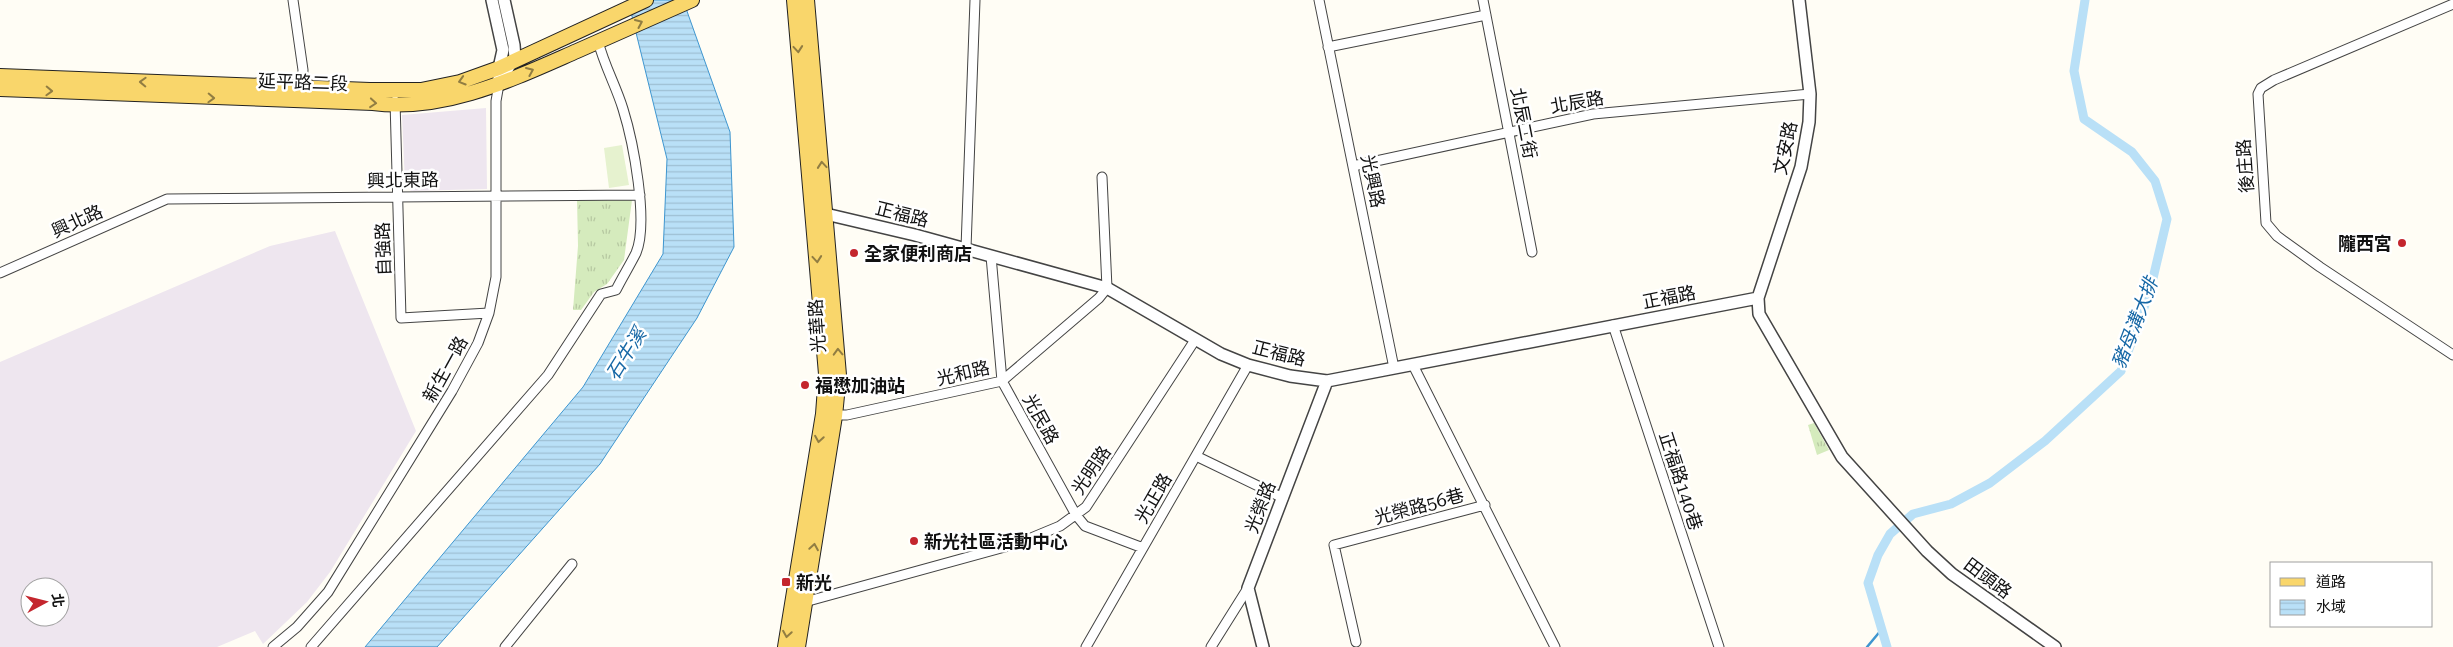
<svg xmlns="http://www.w3.org/2000/svg" width="2453" height="647" font-family="'Roboto Serif','Noto Sans TC',serif">
<defs>
<pattern id="grass-tufts" width="24" height="20" patternUnits="userSpaceOnUse" patternTransform="scale(1.25)"><rect width="24" height="20" fill="#d5ebbd"/><path d="M3 7l-1-3M5 7V3M7 7l1-3M15 17l-1-3M17 17v-4M19 17l1-3" fill="none" stroke="#b6c8a1"/></pattern>
<pattern id="water-rules" width="6" height="5" patternUnits="userSpaceOnUse" patternTransform="scale(1.25)"><rect width="6" height="5" fill="#b9e0f7"/><path d="M0 2.5h6" fill="none" stroke="#9ebfd3"/></pattern>
</defs>
<rect width="100%" height="100%" fill="#fffdf5"/>
<path fill="#eee6ef" fill-rule="evenodd" d="M486 108 487 189 411 191 405 184 402 115Z
M335 231 416 431 330 572 307 602 263 644 255 631 217 647H0V362L270 246ZM30 587H60V617H30Z"/>
<path fill="url(#grass-tufts)" d="M577 199 632 200 624 260 607 284 594 292 581 310H573L578 246Z
M1814 423 1829 450 1817 455 1808 425Z"/>
<path fill="#e6f2cf" d="M622 145 629 185 609 188 604 148Z"/>
<path fill="url(#water-rules)" stroke="#3f96cf" d="M628 0H683L730 132 734 247 697 318 600 464 437 647H365L583 387 663 254 667 159Z"/>
<g fill="none" stroke-linecap="round" stroke-linejoin="round">
<path stroke="#3f96cf" stroke-width="2.5" d="M1867 647 1882 629"/>
<path stroke="#b9e0f7" stroke-width="9" d="M1887 647 1868 583 1878 555 1890 534 1913 514 1951 504 1990 483 2045 441 2121 371 2150 291 2167 219 2155 181 2132 152 2084 119 2074 71 2085 0"/>
<g stroke="#444" stroke-width="11">
<path id="minor" d="M293 0 303 70 301 92
M1319 0 1394 368
M1483 0 1532 252
M2453 4 2274 80 2261 88 2258 94 2266 223 2277 236 2320 267 2453 355
M1328 47 1486 15
M395 101 401 318 489 313
M1353 166 1593 114 1810 94
M966 248 975 0
M991 256 1002 381 1076 515 1085 526 1143 548
M0 273 167 199 640 195
M1613 325 1719 647
M1413 365 1555 647
M830 415H847L1002 381 1099 298 1107 288 1102 177
M1196 456 1283 498
M801 603 1019 543 1060 526 1086 507 1195 340
M1356 642 1334 545 1485 505
M273 647 297 627 328 592 452 391 478 343 489 313 496 277V101L499 84 513 62
M311 647 548 375 601 294 616 290C622 278 630 265 636 253 649 222 633 141 623 109 616 86 604 65 598 41
M505 647 572 564
M1086 647 1248 365
M1211 647 1248 588"/>
</g>
<g stroke="#444" stroke-width="14">
<path id="tertiary" d="M492 0 503 50 499 68V84
M504 0 514 45 515 59
M1799 0 1810 94 1809 122 1801 167 1758 298 1759 314 1842 457 1927 551 1952 574 2055 647
M817 212 915 235 1107 288 1221 354 1248 365 1290 376 1327 381 1758 298
M1263 647 1248 588 1327 381"/>
</g>
<g stroke="#222" stroke-width="16">
<path id="primary" d="M0 76 370 90H421L460 82 499 68 646 0
M0 89 373 103C445 112 513 79 577 51 615 34 653 17 692 0
M785 647 823 414 826 374 794 0
M798 647 835 416 839 375 807 0"/>
</g>
<use href="#minor" stroke="#fff" stroke-width="9"/>
<use href="#tertiary" stroke="#fff" stroke-width="11"/>
<use href="#primary" stroke="#f9d66b" stroke-width="14"/>
</g>
<defs><path id="oneway-chevron" d="M-2-3.5L2.5 0L-2 3.5" fill="none" stroke-width="1.6" stroke-linecap="round" stroke-linejoin="round" transform="scale(1.25)"/></defs>
<g stroke="#917d42">
<use href="#oneway-chevron" transform="translate(639 23) rotate(-24)"/>
<use href="#oneway-chevron" transform="translate(798 49) rotate(85)"/>
<use href="#oneway-chevron" transform="translate(530 71) rotate(-23)"/>
<use href="#oneway-chevron" transform="translate(462 81) rotate(163)"/>
<use href="#oneway-chevron" transform="translate(143 82) rotate(-178)"/>
<use href="#oneway-chevron" transform="translate(49 91) rotate(2)"/>
<use href="#oneway-chevron" transform="translate(211 98) rotate(2)"/>
<use href="#oneway-chevron" transform="translate(373 103) rotate(5)"/>
<use href="#oneway-chevron" transform="translate(822 165) rotate(-95)"/>
<use href="#oneway-chevron" transform="translate(817 259) rotate(85)"/>
<use href="#oneway-chevron" transform="translate(838 352) rotate(-92)"/>
<use href="#oneway-chevron" transform="translate(819 439) rotate(99)"/>
<use href="#oneway-chevron" transform="translate(814 547) rotate(-81)"/>
<use href="#oneway-chevron" transform="translate(787 634) rotate(99)"/>
</g>
<g fill="#c4262e" stroke="#fff" stroke-width="2">
<circle cx="2402" cy="243" r="5"/>
<circle cx="854" cy="253" r="5"/>
<circle cx="805" cy="385" r="5"/>
<circle cx="914" cy="541" r="5"/>
<rect x="781" y="577" width="10" height="10" rx="2.5"/>
</g>
<g text-anchor="middle" dominant-baseline="central" stroke-width="5" stroke-linejoin="round" paint-order="stroke">
<g font-size="18" fill="#111" stroke="#fff">
<text transform="translate(303 82) rotate(2)">延平路二段</text>
<text transform="translate(1577 102) rotate(-10)">北辰路</text>
<text transform="translate(1524 123) rotate(79)">北辰二街</text>
<text transform="translate(1785 148) rotate(-78)">文安路</text>
<text transform="translate(2245 166) rotate(-94)">後庄路</text>
<text transform="translate(403 180) rotate(-1)">興北東路</text>
<text transform="translate(1373 181) rotate(78)">光興路</text>
<text transform="translate(902 214) rotate(14)">正福路</text>
<text transform="translate(77 221) rotate(-24)">興北路</text>
<text transform="translate(383 249) rotate(-92)">自強路</text>
<text transform="translate(1669 297) rotate(-11)">正福路</text>
<text transform="translate(817 326) rotate(-94)">光華路</text>
<text transform="translate(1279 353) rotate(14)">正福路</text>
<text transform="translate(445 369) rotate(-61)">新生一路</text>
<text transform="translate(963 373) rotate(-13)">光和路</text>
<text transform="translate(1041 419) rotate(61)">光民路</text>
<text transform="translate(1091 470) rotate(-56)">光明路</text>
<text transform="translate(1681 481) rotate(72)">正福路140巷</text>
<text transform="translate(1153 498) rotate(-60)">光正路</text>
<text transform="translate(1419 506) rotate(-15)">光榮路56巷</text>
<text transform="translate(1260 507) rotate(-69)">光榮路</text>
<text transform="translate(1988 578) rotate(37)">田頭路</text>
</g>
<g font-size="18" font-weight="bold" fill="#111" stroke="#fff" text-anchor="start">
<text x="2392" y="243" text-anchor="end">隴西宮</text>
<text x="864" y="253">全家便利商店</text>
<text x="815" y="385">福懋加油站</text>
<text x="924" y="541">新光社區活動中心</text>
<text x="796" y="582">新光</text>
</g>
<g font-size="19" font-style="italic" fill="#1768a6" stroke="#fff">
<text transform="translate(2135 323) rotate(-69)">豬母溝大排</text>
<text transform="translate(626 354) rotate(-58)">石牛溪</text>
</g>
</g>
<rect x="2270" y="562" width="162" height="65" fill="#ffffff" stroke="#a0a0a0"/>
<rect x="2280" y="578" width="25" height="8" fill="#f9d66b" stroke="#a0a0a0"/>
<text x="2316" y="587" font-size="15" fill="#111111">道路</text>
<rect x="2280" y="600" width="25" height="15" fill="url(#water-rules)" stroke="#a0a0a0"/>
<text x="2316" y="612" font-size="15" fill="#111111">水域</text>
<g transform="translate(45 602) rotate(83)"><circle r="24" fill="#ffffff" stroke="#a0a0a0"/>
<path d="M0-4L9 19L0 12L-9 19Z" fill="#c4262e"/>
<text y="-8" font-size="14" font-weight="bold" text-anchor="middle" fill="#111111">北</text>
</g>
</svg>
